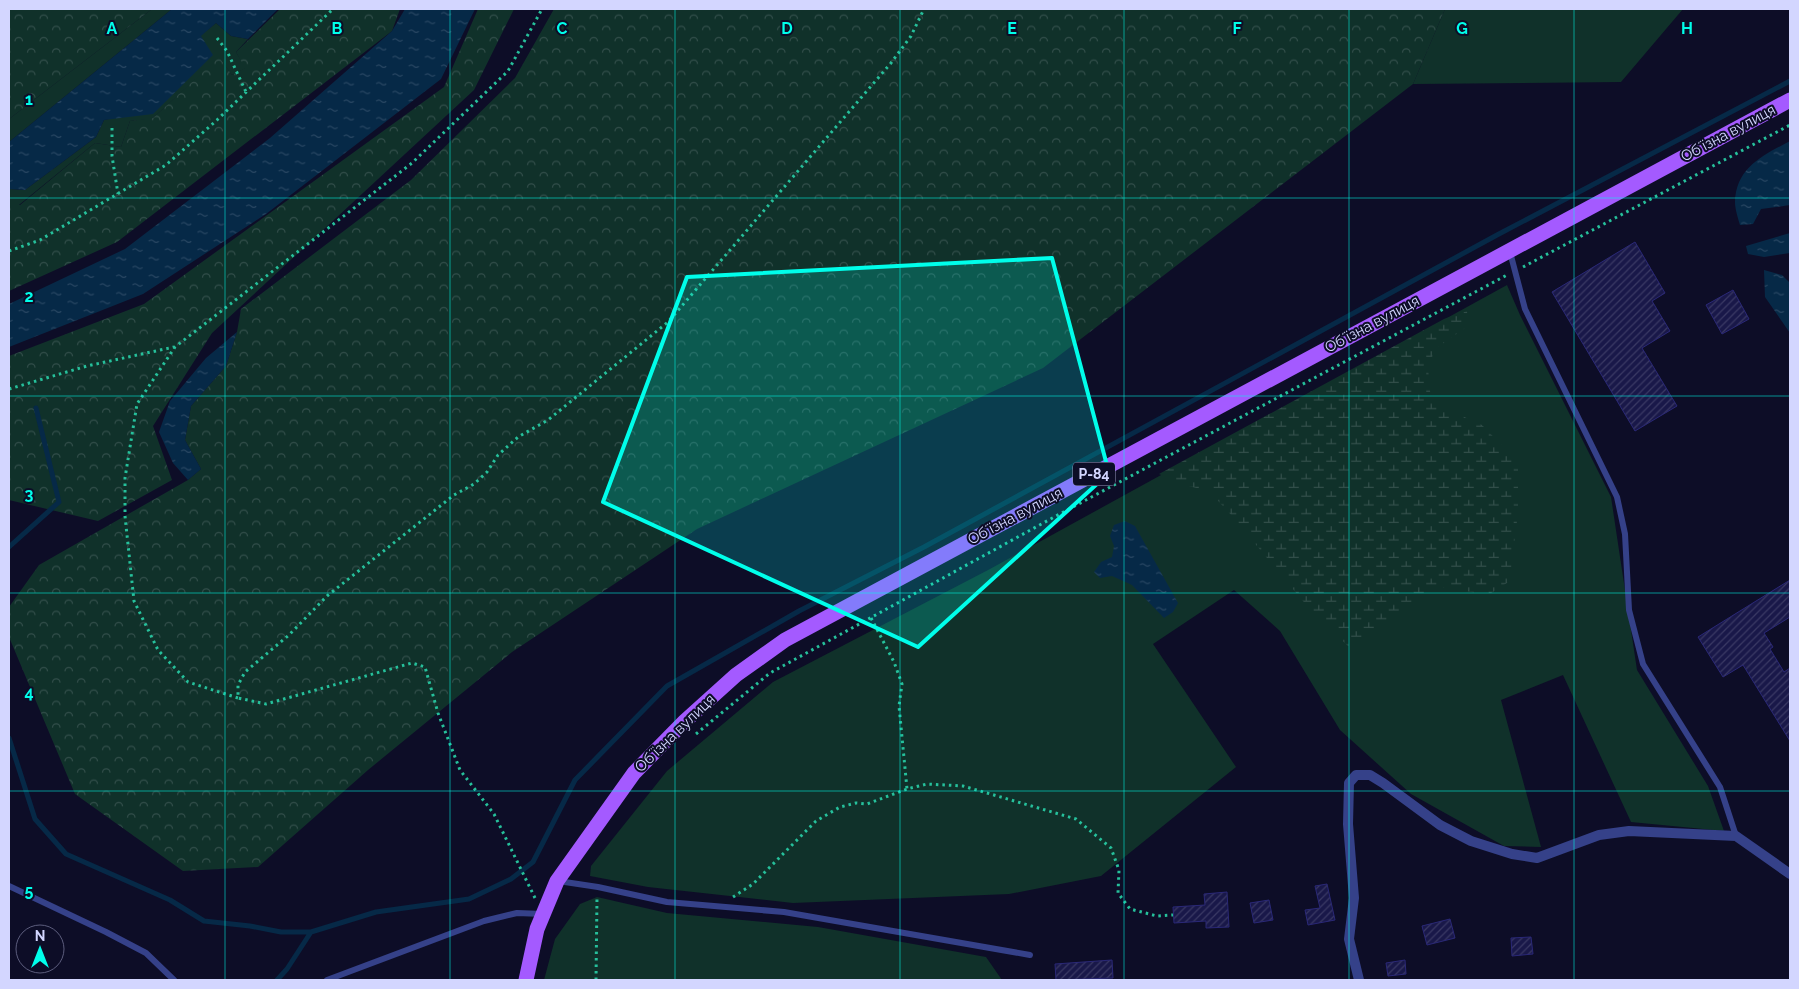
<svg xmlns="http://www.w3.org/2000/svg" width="1799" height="989" font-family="Raleway,sans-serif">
<defs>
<pattern id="forest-crowns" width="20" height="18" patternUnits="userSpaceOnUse" patternTransform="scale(1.25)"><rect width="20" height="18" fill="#10312a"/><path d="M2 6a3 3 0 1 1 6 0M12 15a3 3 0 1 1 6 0" fill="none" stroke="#324e4a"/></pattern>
<pattern id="wetland-marsh" width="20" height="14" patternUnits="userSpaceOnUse" patternTransform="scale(1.25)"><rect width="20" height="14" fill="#10312a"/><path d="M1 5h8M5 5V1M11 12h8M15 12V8" fill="none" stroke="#324e4a"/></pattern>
<pattern id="water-ripples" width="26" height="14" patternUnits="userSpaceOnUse" patternTransform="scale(1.25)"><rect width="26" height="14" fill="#062947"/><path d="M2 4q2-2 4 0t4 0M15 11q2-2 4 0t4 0" fill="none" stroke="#294763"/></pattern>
<pattern id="building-hatch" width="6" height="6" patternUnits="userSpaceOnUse" patternTransform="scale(1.25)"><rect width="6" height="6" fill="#191849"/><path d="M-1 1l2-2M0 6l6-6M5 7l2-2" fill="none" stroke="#3a3964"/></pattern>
</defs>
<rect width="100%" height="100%" fill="#0d0d27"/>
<path fill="#10312a" d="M152 9H172L9 142V119Z
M1445 9H1683L1621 82 1413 84Z
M216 23 231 36 248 39 236 52 246 68 232 75 219 58 152 119 130 121 121 147 95 143 19 205H9V189L25 190 96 137 104 120 118 117 200 36Z
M1507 285 1520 315 1611 497 1637 670 1708 786 1724 831 1631 822 1563 675 1501 700 1541 847 1504 846 1411 794 1340 730 1280 631 1234 590 1153 644 1236 767 1101 876 1009 894 793 903 648 887 590 876 591 866 667 771 773 682 990 569Z
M597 897 667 913 818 927 986 957 1002 980H544L555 939 580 904Z"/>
<path fill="url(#forest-crowns)" d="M9 9H152L9 119Z
M280 9H400L392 31 117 242 9 291V205H20L95 143 121 147 130 121 153 118 219 57 232 75 245 68 236 52Z
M478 9H514L474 90 212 333 153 426 172 480 98 521 9 500V356L144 304 444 87Z
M554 9H1445L1413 84 1043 368 697 529 512 652 368 770 258 867 183 871 75 794 9 637V607L39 565 188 480 201 469 185 440 191 406 226 366 237 332 241 309 411 180 515 78Z"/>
<path fill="url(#wetland-marsh)" d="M1467 311 1468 326 1435 349 1428 368 1431 402 1482 425 1518 462V512L1510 581 1488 595 1444 587 1395 613 1352 650 1308 607 1232 516 1209 491 1184 485 1159 474 1444 319Z"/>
<path fill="url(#water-ripples)" d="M172 9H278L248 39 231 36 216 23 201 36 213 55 153 114 104 120 96 137 25 190 9 189V142Z
M405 9H475L441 79 266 214 143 294 9 347V304L125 249 270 138 392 31Z
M1790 141V205L1761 209 1753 224 1740 225C1738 218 1735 209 1735 202 1736 167 1764 155 1790 141Z
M1790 233V253L1764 257 1748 254 1746 246Z
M1764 270 1782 275 1790 283V333L1765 297Z
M237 332 226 366 191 406 185 440 201 469 188 480 173 463 159 432 170 401 206 358Z
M1125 521 1135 526 1178 603 1173 612 1164 618 1132 585 1112 576 1100 578 1094 572 1101 562 1112 557 1114 546 1110 536 1114 525Z"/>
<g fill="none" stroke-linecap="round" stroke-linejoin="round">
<path stroke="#062947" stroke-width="5" d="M9 547 59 502 36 408
M9 738 35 819 66 854 170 900 204 921 250 926 281 932H311L287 969 277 980
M311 932 376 912 469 899 511 879 533 862 575 780 667 686 799 611 924 547 1497 235 1790 81"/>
</g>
<path fill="url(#building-hatch)" stroke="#2a2877" d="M1635 242 1665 293 1652 301 1670 331 1642 348 1677 406 1635 431 1552 292Z
M1733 290 1749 319 1722 334 1706 305Z
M1790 580V617L1764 633 1773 647 1770 649 1784 672 1790 668V741L1743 665 1723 677 1698 637Z
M1327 884 1335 920 1308 925 1305 910 1320 908 1315 886Z
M1227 892 1229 927 1206 928V921L1174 923 1173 907 1205 905 1204 894Z
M1269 900 1273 920 1254 923 1250 903Z
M1450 919 1455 938 1427 945 1422 926Z
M1531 937 1533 954 1512 956 1511 938Z
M1112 960 1113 978 1056 980 1055 964Z
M1405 960 1406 974 1388 976 1386 963Z"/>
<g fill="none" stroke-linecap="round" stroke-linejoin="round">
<path stroke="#26c09b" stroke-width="3" stroke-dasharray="2.5 4" stroke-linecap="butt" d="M217 38 227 51 246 92
M112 128V156L118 194
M9 251 40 240 166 165 217 120 333 9
M1523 267 1790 125
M9 389 87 366 174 347
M871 618 894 662 902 684 899 706 907 789
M238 698 188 682 158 650 134 601 125 516V478L137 404 175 347 412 163 508 71 542 9
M696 734 770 673 1056 516 1507 275
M733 897 753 884 816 821 840 807 856 803 867 804 907 789 927 784 963 786 1076 819 1111 848 1119 870 1118 893 1130 909 1157 916 1173 915
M535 898 494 814 460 770 438 713 425 667 412 663 266 704 238 698V685L245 672 289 635 327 596 454 495 474 484 487 472 498 455 518 437 548 420 668 322 891 63 911 36 924 9
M596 980 597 897"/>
<path stroke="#354189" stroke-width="6" d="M1510 252 1525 309 1617 497 1625 534 1629 610 1643 664 1720 787 1736 836
M558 881 598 887 667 902 784 912 1030 955
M9 886 106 932 146 953 174 980
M327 980 484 921 517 913 543 914"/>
<path stroke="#354189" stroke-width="10" d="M1359 980 1349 939 1354 898 1348 824 1349 783 1356 775H1370L1383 783 1440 825 1471 841 1512 854 1537 858 1599 835 1629 831 1736 836 1790 874"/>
<path stroke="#a45aff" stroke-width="15" d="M526 980 537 929 557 881 634 773 685 721 736 675 785 640 1790 100"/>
</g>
<path fill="#00feea" fill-opacity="0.2" stroke="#00feea" stroke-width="4" stroke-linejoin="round" d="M1052 258 1109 473 918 647 603 502 687 277Z"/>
<path fill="none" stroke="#00feea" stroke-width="1" stroke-opacity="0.55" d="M225 9V980M450 9V980M675 9V980M900 9V980M1124 9V980M1349 9V980M1574 9V980M9 198H1790M9 396H1790M9 593H1790M9 791H1790"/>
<g text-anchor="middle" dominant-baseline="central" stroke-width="4" stroke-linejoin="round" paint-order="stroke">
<rect fill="#0d0d27" stroke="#989abe" stroke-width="1" x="1073" y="462.5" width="42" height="23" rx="4"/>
<g font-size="14" font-weight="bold" fill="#d3d6ff">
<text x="1094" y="474">Р-84</text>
</g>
<g font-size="15" fill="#d3d6ff" stroke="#0d0d27">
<text transform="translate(1728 133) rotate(-28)">Обʼїзна вулиця</text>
<text transform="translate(1372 324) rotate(-28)">Обʼїзна вулиця</text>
<text transform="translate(1015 516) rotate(-28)">Обʼїзна вулиця</text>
<text transform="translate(675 733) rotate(-44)">Обʼїзна вулиця</text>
</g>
</g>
<g font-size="16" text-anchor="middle" font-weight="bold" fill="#00feea" stroke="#0d0d27" stroke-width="4" stroke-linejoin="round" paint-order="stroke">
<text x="112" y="34">A</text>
<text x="337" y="34">B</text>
<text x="562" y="34">C</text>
<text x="787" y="34">D</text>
<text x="1012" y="34">E</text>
<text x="1237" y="34">F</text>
<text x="1462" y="34">G</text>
<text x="1687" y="34">H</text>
<text x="29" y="105">1</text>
<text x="29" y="302">2</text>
<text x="29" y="500">3</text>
<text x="29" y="698">4</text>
<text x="29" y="896">5</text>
</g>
<rect width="1799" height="989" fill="none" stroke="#d3d6ff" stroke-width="20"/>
<g transform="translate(40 949)"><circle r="24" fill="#0d0d27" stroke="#5c5d7d"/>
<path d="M0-4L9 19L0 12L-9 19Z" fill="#00feea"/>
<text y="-8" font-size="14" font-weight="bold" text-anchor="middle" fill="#d3d6ff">N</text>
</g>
</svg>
